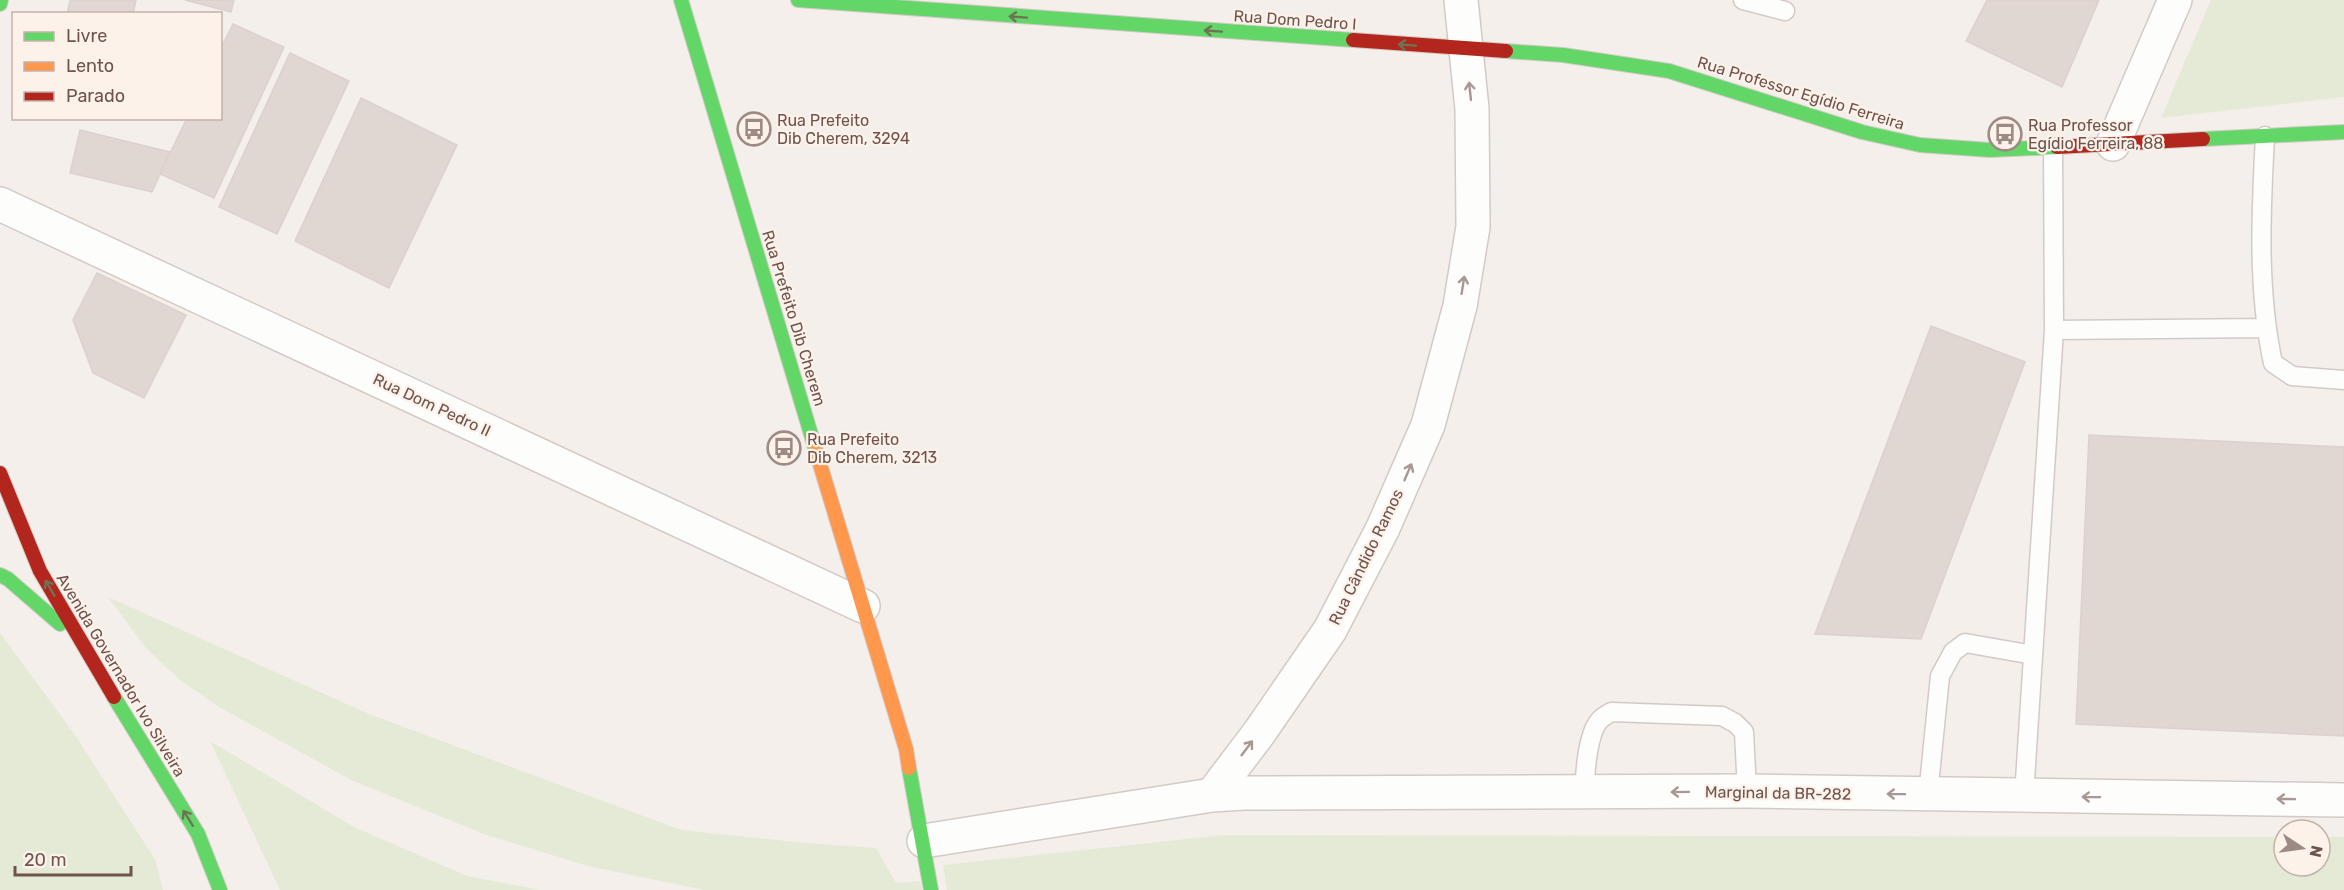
<svg xmlns="http://www.w3.org/2000/svg" width="2344" height="890" font-family="Rubik,sans-serif">
<rect width="100%" height="100%" fill="#f4efea"/>
<path fill="#e5ead6" d="M2211 0H2344V97L2161 118Z
M108 597 369 714 681 830 805 843 876 848 896 883 920 881 922 890H704L588 866 484 834 351 780 219 707 180 680 146 648Z
M0 633 75 735 156 861 163 890H0Z
M210 741 354 827 467 876 541 890H280Z
M1224 835 2284 837V866H2320V837H2344V890H947L943 865Z"/>
<path fill="#e0d6d2" stroke="#ddd1cd" stroke-width="1.5" d="M70 0H136L133 14H67Z
M185 0H234L231 12Z
M1987 0H2099L2062 87 1966 41Z
M233 24 284 47 214 198 160 174 187 118H220V50Z
M290 53 349 81 277 234 219 207Z
M361 98 457 145 389 288 295 241Z
M80 130 170 152 152 192 70 173Z
M97 273 186 315 144 398 93 373 73 320Z
M1931 326 2025 362 1921 639 1815 634Z
M2089 435 2344 447V736L2076 724Z"/>
<g fill="none" stroke-linecap="round" stroke-linejoin="round">
<g stroke="#d3cac6" stroke-width="21">
<path id="lane" d="M1743 0 1785 11
M2265 136C2261 211 2257 289 2273 363L2292 376 2344 380
M2054 330 2265 328
M1584 793C1585 775 1587 735 1599 721 1602 717 1608 714 1611 712L1722 716 1735 723 1744 732 1747 791
M1928 795 1940 676 1953 652 1965 643 2033 655
M2024 796 2054 330 2053 147"/>
</g>
<g stroke="#d3cac6" stroke-width="36">
<path id="street" d="M2113 144 2175 0
M0 204 863 606
M1212 795 1259 733 1330 630 1383 528 1428 425 1460 306 1473 227 1472 109 1461 0
M924 841 1212 795 1244 793 1747 791 2344 800"/>
</g>
<g stroke="#d3cac6" stroke-width="16">
<path id="fast" d="M681 0 816 451
M798 0 1353 40
M0 4 1 0
M1506 51 1563 55 1669 71 1862 132 1920 145 1990 150 2057 147
M2203 139 2344 132
M0 575 8 579 60 624
M114 697 198 834 220 890
M909 768 931 890"/>
</g>
<g stroke="#d3cac6" stroke-width="16">
<path id="slow" d="M816 451 906 749 909 768"/>
</g>
<g stroke="#d3cac6" stroke-width="16">
<path id="jam" d="M1353 40 1506 51
M2057 147 2203 139
M0 473 40 571 114 697"/>
</g>
<use href="#lane" stroke="#fdfdfc" stroke-width="18"/>
<use href="#street" stroke="#fdfdfc" stroke-width="33"/>
<use href="#fast" stroke="#63d668" stroke-width="14"/>
<use href="#slow" stroke="#ff974d" stroke-width="14"/>
<use href="#jam" stroke="#b3261e" stroke-width="14"/>
</g>
<defs><path id="oneway-shaft" d="M-6 0H5M1.5-3L5.5 0L1.5 3" fill="none" stroke-width="1.6" stroke-linecap="round" stroke-linejoin="round" transform="scale(1.5)"/></defs>
<g stroke="#6c7454">
<use href="#oneway-shaft" transform="translate(1018 17) rotate(-176)"/>
<use href="#oneway-shaft" transform="translate(1213 31) rotate(-176)"/>
<use href="#oneway-shaft" transform="translate(1407 45) rotate(-176)"/>
<use href="#oneway-shaft" transform="translate(50 588) rotate(-120)"/>
<use href="#oneway-shaft" transform="translate(188 818) rotate(-122)"/>
</g>
<g stroke="#a89793">
<use href="#oneway-shaft" transform="translate(1470 91) rotate(-96)"/>
<use href="#oneway-shaft" transform="translate(1463 285) rotate(-81)"/>
<use href="#oneway-shaft" transform="translate(1408 472) rotate(-67)"/>
<use href="#oneway-shaft" transform="translate(1247 748) rotate(-53)"/>
<use href="#oneway-shaft" transform="translate(1680 792) rotate(179)"/>
<use href="#oneway-shaft" transform="translate(1896 794) rotate(-179)"/>
<use href="#oneway-shaft" transform="translate(2091 797) rotate(-179)"/>
<use href="#oneway-shaft" transform="translate(2286 799) rotate(-179)"/>
</g>
<defs>
<g id="bus-ring" transform="scale(1.725)"><circle r="9.5" fill="#fdf2ea" stroke="#9e8a84" stroke-width="1.5"/><path d="M-5-6H5V4H4V6H2V4H-2V6H-4V4H-5ZM-3.5-4V0h7V-4ZM-3.5 1.2v1.5H-2V1.2ZM2 1.2v1.5H3.5V1.2Z" fill="#9e8a84"/></g>
</defs>
<g fill-rule="evenodd">
<use href="#bus-ring" x="754" y="129"/>
<use href="#bus-ring" x="2005" y="134"/>
<use href="#bus-ring" x="784" y="448"/>
</g>
<g text-anchor="middle" dominant-baseline="central" stroke-width="4.5" stroke-linejoin="round" paint-order="stroke">
<g font-size="16" fill="#6f534d" stroke="#fdf2ea">
<text transform="translate(1295 20) rotate(4)">Rua Dom Pedro I</text>
<text transform="translate(1801 93) rotate(17)">Rua Professor Egídio Ferreira</text>
<text transform="translate(794 318) rotate(73)">Rua Prefeito Dib Cherem</text>
<text transform="translate(432 405) rotate(25)">Rua Dom Pedro II</text>
<text transform="translate(1366 557) rotate(-64)">Rua Cândido Ramos</text>
<text transform="translate(121 675) rotate(59)">Avenida Governador Ivo Silveira</text>
<text transform="translate(1778 793) rotate(1)">Marginal da BR-282</text>
</g>
<g font-size="16" fill="#6f534d" stroke="#fdf2ea" text-anchor="start">
<text x="777" y="120">Rua Prefeito<tspan x="777" dy="18">Dib Cherem, 3294</tspan></text>
<text x="2028" y="125">Rua Professor<tspan x="2028" dy="18">Egídio Ferreira, 88</tspan></text>
<text x="807" y="439">Rua Prefeito<tspan x="807" dy="18">Dib Cherem, 3213</tspan></text>
</g>
</g>
<rect x="12" y="12" width="210" height="108" fill="#fdf2ea" stroke="#c4b2ab" stroke-width="1.5"/>
<rect x="24" y="32" width="30" height="9" fill="#63d668" stroke="#c4b2ab" stroke-width="1.5"/>
<text x="66" y="42" font-size="18" fill="#6f534d">Livre</text>
<rect x="24" y="62" width="30" height="9" fill="#ff974d" stroke="#c4b2ab" stroke-width="1.5"/>
<text x="66" y="72" font-size="18" fill="#6f534d">Lento</text>
<rect x="24" y="92" width="30" height="9" fill="#b3261e" stroke="#c4b2ab" stroke-width="1.5"/>
<text x="66" y="102" font-size="18" fill="#6f534d">Parado</text>
<g transform="translate(2302 848) rotate(103)"><circle r="28" fill="#fdf2ea" stroke="#c4b2ab" stroke-width="1.5"/>
<path d="M0-4.5L10 22L0 15L-10 22Z" fill="#9e8a84"/>
<text y="-9" font-size="16" font-weight="bold" text-anchor="middle" fill="#6f534d">N</text>
</g>
<path d="M15 866v9h116v-9" fill="none" stroke="#6f534d" stroke-width="3"/>
<text x="24" y="866" font-size="18" fill="#6f534d" stroke="#fdf2ea" stroke-width="4.5" paint-order="stroke">20 m</text>
</svg>
